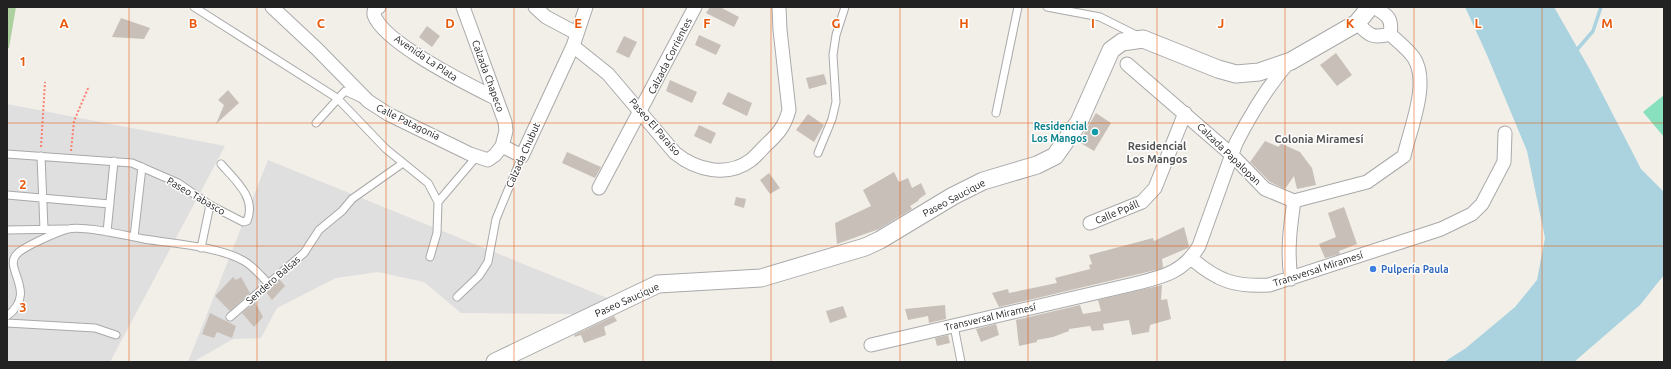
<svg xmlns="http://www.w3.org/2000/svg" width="1671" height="369" font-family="Ubuntu,sans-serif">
<rect width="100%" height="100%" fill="#f2efe9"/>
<path fill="#e0dfdf" d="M7 104 225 146 110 362H7Z
M268 160 612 300 576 314 461 313 424 282 378 272 336 278 277 308 261 338 233 339 193 362H188Z"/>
<path fill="#add19e" d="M7 7H16L9 48H7Z"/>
<path fill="#88e0be" d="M1664 95V137L1643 112Z"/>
<path fill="#aad3df" d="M1465 7H1554L1589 68 1641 169 1664 192V275L1640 305 1574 362H1444L1466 348 1515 307 1537 280 1545 238 1527 151 1487 55Z"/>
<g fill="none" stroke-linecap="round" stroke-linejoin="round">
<path stroke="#aad3df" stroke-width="3.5" d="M1575 52 1593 31 1601 7"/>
</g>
<path fill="#c7bfb8" d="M710 7H720L739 17 734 27 706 13Z
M121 18 150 28 144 39 112 37Z
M427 26 440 36 432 47 419 37Z
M699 35 721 45 716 55 695 45Z
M624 36 637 42 629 58 616 52Z
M1336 53 1352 75 1337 86 1320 65Z
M824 74 827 84 809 89 806 78Z
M670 80 697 92 692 103 666 91Z
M228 90 239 103 216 124 224 105 218 100Z
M728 92 752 103 747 116 722 104Z
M1096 113 1111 123 1094 151 1079 142Z
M808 114 824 125 814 142 796 130Z
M699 125 716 133 711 144 694 136Z
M1265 141 1279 147 1280 143 1300 152 1312 168 1316 185 1297 189 1294 176 1285 189 1270 182 1250 162Z
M567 152 601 167 595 178 562 163Z
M894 172 899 182 908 178 912 188 921 183 926 194 919 199 918 201 910 206 912 209 879 229 837 244 835 223 871 206 863 190Z
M769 173 780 188 770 194 760 180Z
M736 197 746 199 744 208 734 205Z
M1344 207 1357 244 1339 251 1340 254 1325 258 1319 244 1336 237 1328 213Z
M1184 227 1189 246 1188 248 1162 259 1163 267 1160 269 999 307 992 293 1008 289 1009 293 1057 283 1055 278 1090 269 1089 265 1092 264 1089 255 1153 238 1154 241Z
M233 277 236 280 241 277 250 293 230 311 215 296Z
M280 280 285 286 272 300 266 292Z
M1162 285 1161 300 1167 299 1171 319 1150 325 1149 332 1132 335 1129 320 1103 324 1104 330 1092 331 1090 326 1069 329V331L1053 337 1037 340V342L1019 346 1016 320 1080 305 1083 314 1101 311 1098 300Z
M255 302 263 317 254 327 242 313Z
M945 305 946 319 929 323 928 316 908 320 905 309Z
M843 306 847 317 830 323 826 311Z
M210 313 236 326 232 338 217 332 214 338 202 334Z
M614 316 617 321 604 327 606 335 584 343 581 335 575 337 574 335Z
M996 324 999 335 981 342 976 329Z
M948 335 950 343 937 346 935 338Z"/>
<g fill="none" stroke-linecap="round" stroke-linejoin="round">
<g stroke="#a9a9a9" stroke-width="9">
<path id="service" d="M194 7 337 98 386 149 428 183 438 202
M1047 7 1100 17 1138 36
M996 113 1018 7
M316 123 345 91 360 98
M818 153 832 119 836 102 833 55 836 35 845 7
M7 154 132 163 178 183 210 205 243 222 247 221C257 198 235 180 221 164
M41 156 44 229
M7 195 110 204
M7 230 65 229
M107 232 114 161
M134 237 142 167
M201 248 210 205
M430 257 437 233 438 202 477 156
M457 297 479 276 488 262 496 219 522 156
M7 316C39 292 2 268 17 254 23 247 59 231 68 229 84 225 127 236 144 239 175 244 217 246 244 261 253 266 261 276 269 284
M230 317 304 253 319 230 342 211 352 199 403 163
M7 323 95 328 116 335
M954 326 961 362"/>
</g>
<g stroke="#a9a9a9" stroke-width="15">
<path id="minor" d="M272 7 317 49 368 101 388 114 470 154 488 160 495 155 502 146 522 156 573 46 586 7
M379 7 374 11V15C384 43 467 84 495 98
M463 7 505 122 506 131 502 146
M535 7 546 17 576 33
M1374 7C1387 15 1393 18 1390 34
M573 46 608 74 675 153C696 170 727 178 751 160 756 156 761 150 766 145 778 134 785 126 789 110L780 30 779 7
M1127 64 1232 155 1265 189 1294 201 1367 182 1404 156C1410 129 1430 83 1414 58 1408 49 1397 41 1390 34 1372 39 1369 35 1357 23
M599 188 695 7
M1090 223 1142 202 1155 188 1185 113
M1192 259C1218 281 1235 287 1269 285L1441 229 1472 214 1482 204 1504 162 1505 133
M1291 279C1287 252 1290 228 1294 201
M871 345 1134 284C1162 277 1183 273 1199 246L1236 143C1251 114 1268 85 1290 61"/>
</g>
<g stroke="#a9a9a9" stroke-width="19">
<path id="tertiary" d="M495 362 658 284 761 278 865 247 880 240 953 196 983 181 1037 165 1055 156 1079 122 1111 50 1122 42 1143 39 1218 69 1236 74 1259 72 1291 61 1357 23 1370 7"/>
</g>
<path stroke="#fa8072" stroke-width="2" stroke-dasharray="2 2" stroke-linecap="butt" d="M41 147 45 82
M71 151 74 121 89 86"/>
<use href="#service" stroke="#fff" stroke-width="7"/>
<use href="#minor" stroke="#fff" stroke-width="13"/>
<use href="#tertiary" stroke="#fff" stroke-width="17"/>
</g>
<path fill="none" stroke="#e8590c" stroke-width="1" stroke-opacity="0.55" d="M129 7V362M257 7V362M386 7V362M514 7V362M643 7V362M771 7V362M900 7V362M1028 7V362M1157 7V362M1285 7V362M1414 7V362M1542 7V362M7 123H1664M7 246H1664"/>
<circle fill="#0f9aa8" stroke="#fff" stroke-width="1.5" cx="1095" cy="132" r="4"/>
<circle fill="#3f7fe0" stroke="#fff" stroke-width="1.5" cx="1373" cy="269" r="4"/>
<g text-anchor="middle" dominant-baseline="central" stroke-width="3" stroke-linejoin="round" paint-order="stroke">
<g font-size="10" fill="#222" stroke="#fff">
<text transform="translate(670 56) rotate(-63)">Calzada Corrientes</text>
<text transform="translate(426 58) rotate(34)">Avenida La Plata</text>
<text transform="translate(488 76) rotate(70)">Calzada Chapeco</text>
<text transform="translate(408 122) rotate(26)">Calle Patagonia</text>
<text transform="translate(655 127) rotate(49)">Paseo El Paraíso</text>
<text transform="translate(1229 154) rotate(44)">Calzada Papalopan</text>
<text transform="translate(523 155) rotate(-66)">Calzada Chubut</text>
<text transform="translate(196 196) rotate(30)">Paseo Tabasco</text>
<text transform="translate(954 198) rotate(-28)">Paseo Saucique</text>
<text transform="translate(1117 212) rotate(-23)">Calle Ppáll</text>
<text transform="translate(1318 269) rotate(-18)">Transversal Miramesí</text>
<text transform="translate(273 280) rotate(-41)">Sendero Balsas</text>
<text transform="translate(627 300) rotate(-24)">Paseo Saucique</text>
<text transform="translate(990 317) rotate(-13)">Transversal Miramesí</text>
</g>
<g font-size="10" font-weight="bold" fill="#0d838f" stroke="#fff" text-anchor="end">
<text x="1087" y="126">Residencial<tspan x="1087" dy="12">Los Mangos</tspan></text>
</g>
<g font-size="10" font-weight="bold" fill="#366cbe" stroke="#fff" text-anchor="start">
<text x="1381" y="269">Pulpería Paula</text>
</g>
<g font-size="11" font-weight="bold" fill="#555" stroke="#fff">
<text x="1319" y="139">Colonia Miramesí</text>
<text x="1157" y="146">Residencial<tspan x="1157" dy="13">Los Mangos</tspan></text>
</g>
</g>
<g font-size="13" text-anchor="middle" font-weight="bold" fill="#e8590c" stroke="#fff" stroke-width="3" stroke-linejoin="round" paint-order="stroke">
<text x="64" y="28">A</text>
<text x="193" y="28">B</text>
<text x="321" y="28">C</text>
<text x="450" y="28">D</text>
<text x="578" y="28">E</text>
<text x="707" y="28">F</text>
<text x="836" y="28">G</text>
<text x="964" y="28">H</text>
<text x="1093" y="28">I</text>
<text x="1221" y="28">J</text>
<text x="1350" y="28">K</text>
<text x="1478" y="28">L</text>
<text x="1607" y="28">M</text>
<text x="23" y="66">1</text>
<text x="23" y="189">2</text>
<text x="23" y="312">3</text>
</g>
<rect width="1671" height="369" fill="none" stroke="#222222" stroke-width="16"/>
</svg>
